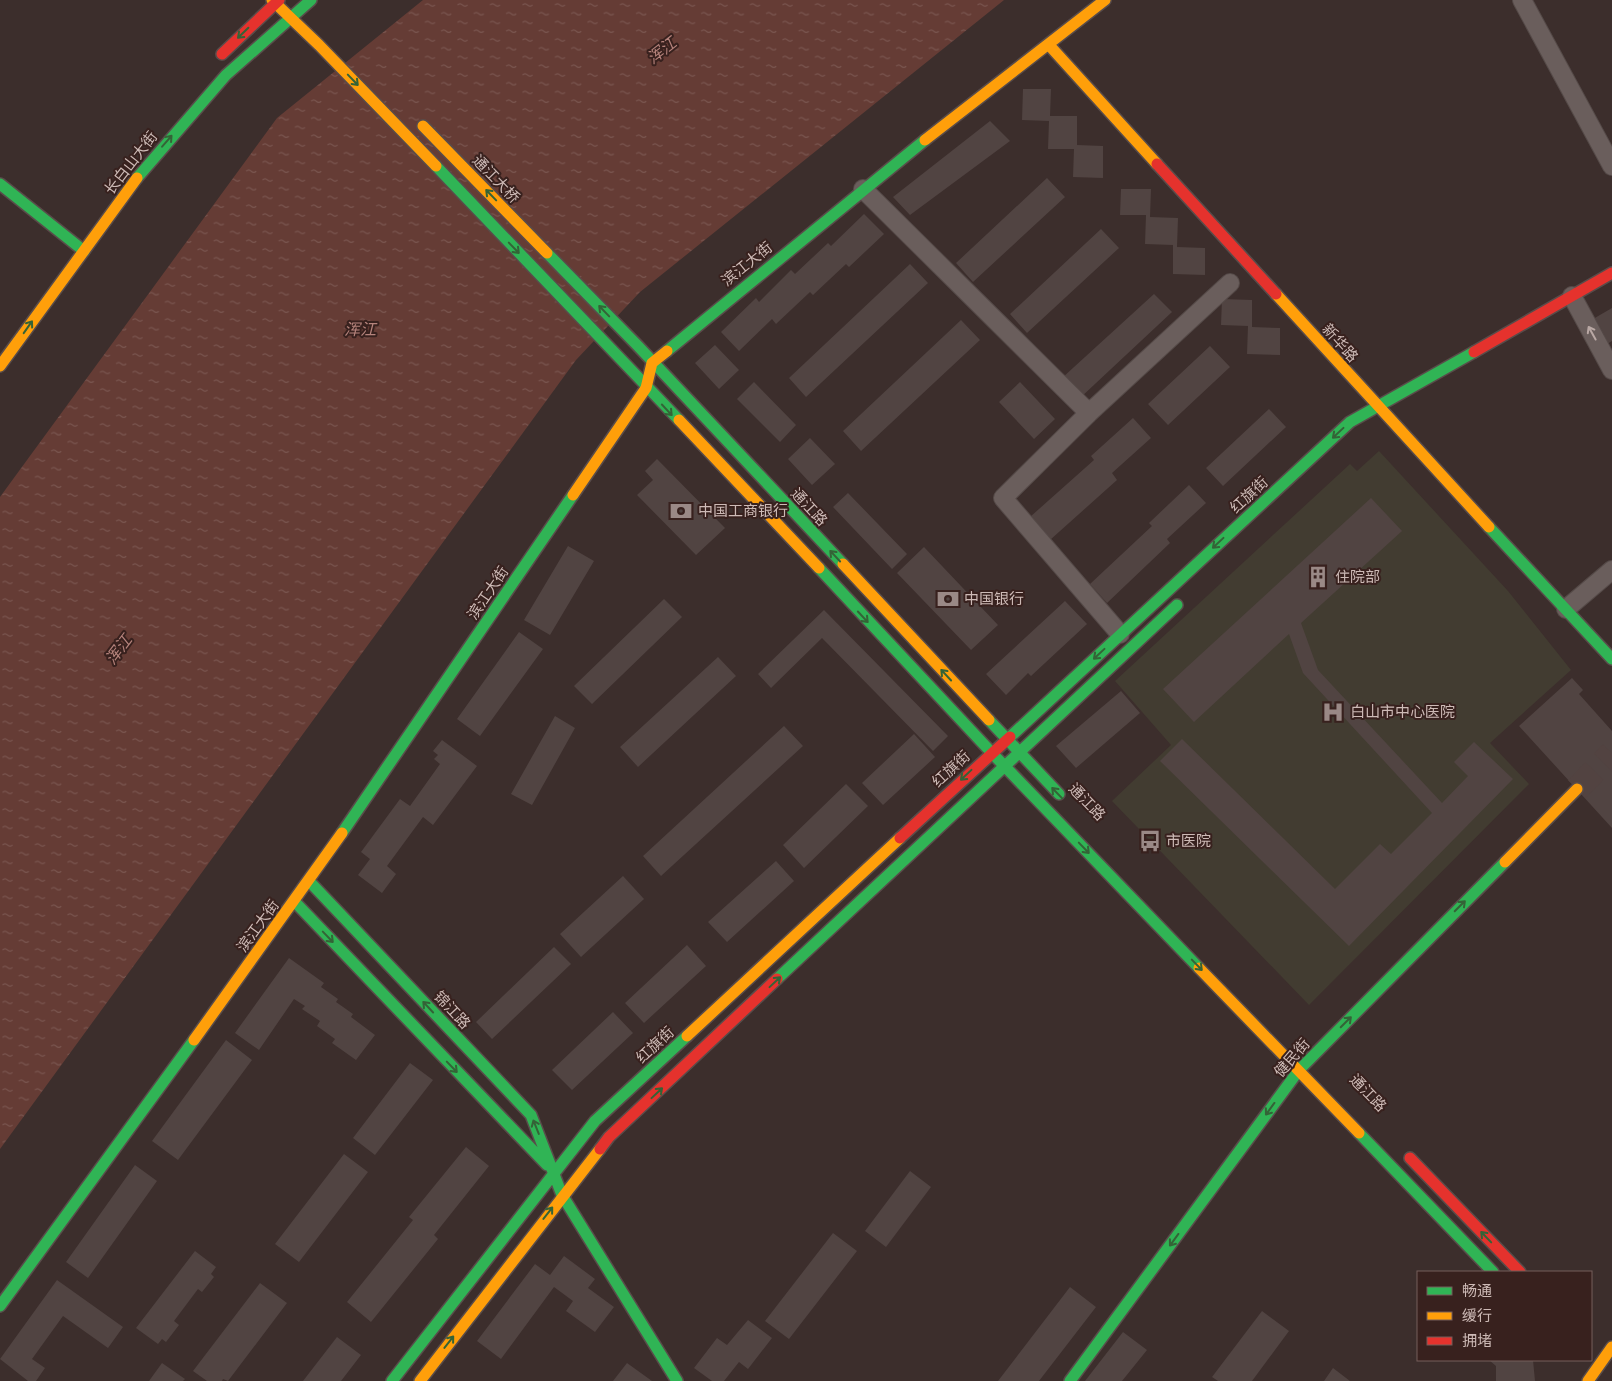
<svg xmlns="http://www.w3.org/2000/svg" width="1612" height="1381" font-family="Signika,'Noto Sans SC',sans-serif">
<defs>
<pattern id="water-ripples" width="26" height="14" patternUnits="userSpaceOnUse" patternTransform="scale(1.25)"><rect width="26" height="14" fill="#653c35"/><path d="M2 4q2-2 4 0t4 0M15 11q2-2 4 0t4 0" fill="none" stroke="#7a5650"/></pattern>
</defs>
<rect width="100%" height="100%" fill="#3c2e2c"/>
<path fill="#423c31" d="M1379 451 1508 591 1571 670 1490 743 1529 784 1309 1005 1112 801 1171 745 1115 681 1350 464 1357 471Z"/>
<path fill="url(#water-ripples)" d="M423 0H1004L640 292 576 360 0 1149V497L277 118Z"/>
<path fill="#514442" d="M1023 89H1051L1050 116H1077V145L1103 146V178L1073 177 1074 149H1048L1049 121 1022 120Z
M990 121 1010 141 910 215 893 197Z
M1047 178 1065 197 973 282 956 263Z
M1121 189H1151L1150 217 1178 218 1177 247 1205 248V275L1173 274V245L1145 244 1146 215H1120Z
M864 214 884 234 849 267 846 264 813 295 810 292 776 324 772 319 739 351 721 332 756 298 759 302 791 270 795 274 828 243 831 246Z
M1101 229 1119 248 1027 333 1010 314Z
M910 264 928 283 806 397 789 378Z
M1154 294 1172 312 1080 398 1062 378Z
M1222 299 1252 300V327L1280 328V355L1247 354 1248 326 1221 325Z
M1612 308V341L1607 344 1593 319Z
M961 320 980 340 861 451 843 431Z
M715 345 739 370 719 389 695 363Z
M1210 346 1230 367 1168 425 1148 404Z
M754 382 796 425 780 442 737 399Z
M1020 382 1055 419 1034 439 999 402Z
M1269 409 1286 427 1223 486 1206 468Z
M1133 418 1151 438 1112 473 1117 480 1050 540 1030 517 1094 460 1091 456Z
M810 438 835 464 812 485 788 459Z
M657 459 725 528 696 555 637 495 653 480 645 471Z
M1189 485 1206 503 1167 539 1170 543 1107 603 1090 584 1152 526 1149 523Z
M848 493 907 554 892 569 833 507Z
M1371 498 1402 531 1301 623 1318 670 1442 803 1468 776 1454 762 1474 742 1513 779 1349 946 1160 761 1182 739 1335 889 1380 844 1391 854 1432 813 1303 673 1289 634 1194 722 1163 689Z
M568 546 594 561 550 635 524 620Z
M924 547 998 625 971 650 897 573Z
M664 599 682 617 592 704 574 686Z
M1065 601 1087 624 1031 676 1028 673 1006 695 986 674Z
M824 610 948 736 933 751 822 638 771 688 758 674Z
M519 632 543 649 480 736 457 719Z
M718 657 736 676 638 767 620 747Z
M1572 678 1583 690 1579 694 1612 731V828L1519 726Z
M1121 691 1140 713 1076 768 1056 746Z
M555 716 575 728 532 805 511 794Z
M784 726 803 746 661 876 643 856Z
M914 734 935 757 883 805 862 783Z
M442 740 477 766 433 825 423 817 387 866 396 874 382 893 358 875 370 859 361 852 400 799 410 806 440 764 434 759 438 755 433 751Z
M846 784 868 806 804 868 783 845Z
M776 861 794 881 727 942 708 922Z
M623 876 644 899 581 957 560 934Z
M687 945 706 966 644 1023 625 1003Z
M554 947 571 964 492 1039 476 1022Z
M289 958 324 983 321 987 338 999 336 1002 353 1014 351 1017 375 1035 356 1060 332 1043 335 1039 317 1026 320 1021 302 1009 305 1006 294 999 259 1050 235 1033Z
M613 1012 633 1033 572 1090 552 1070Z
M226 1040 252 1060 178 1160 152 1141Z
M410 1063 433 1080 375 1155 353 1138Z
M466 1147 489 1166 434 1235 438 1239 371 1322 347 1302 413 1220 409 1217Z
M344 1154 368 1172 299 1262 275 1244Z
M135 1165 157 1181 88 1278 66 1262Z
M910 1171 931 1187 886 1247 865 1231Z
M833 1233 857 1251 789 1339 765 1321Z
M195 1251 216 1267 211 1274 214 1277 202 1292 198 1289 174 1321 179 1325 166 1342 162 1339 158 1344 136 1328Z
M564 1256 595 1279 588 1288 614 1307 595 1332 566 1311 573 1301 554 1287 501 1359 477 1341 535 1264 550 1275Z
M57 1280 123 1327 108 1348 63 1316 32 1359 45 1368 36 1381H28L0 1359Z
M260 1283 287 1303 228 1381 223 1379 222 1381H207L193 1371Z
M1070 1287 1096 1307 1039 1381H998Z
M1262 1311 1289 1331 1252 1381H1218L1212 1377Z
M748 1320 772 1338 748 1369 739 1362 724 1381H712L694 1368 717 1338 727 1345Z
M1123 1332 1147 1350 1122 1381H1085Z
M337 1337 361 1355 341 1381H303Z
M1489 1360H1533L1535 1381H1496V1366Z
M162 1363 185 1379 183 1381H149Z
M627 1363 652 1381H613Z
M1333 1368 1350 1381H1324Z"/>
<g fill="none" stroke-linecap="round" stroke-linejoin="round">
<path stroke="#524341" stroke-width="25" stroke-dasharray="25 12" stroke-linecap="butt" d="M1577 789 1612 753"/>
<g stroke="#554a48" stroke-width="20">
<path id="street" d="M1522 0 1612 166
M863 189 1089 413 1003 498 1120 634
M1572 296 1612 370
M1089 413 1230 283
M1566 609 1612 570"/>
</g>
<g stroke="#594c4a" stroke-width="14">
<path id="fast" d="M436 166 679 420
M137 178 226 75 311 0
M0 184 84 251
M547 253 638 346 843 564
M667 351 925 140
M1489 527 1612 659
M819 568 991 752 1199 968
M989 720 1059 794
M1010 737 1350 422 1474 352
M342 833 573 495
M309 881 531 1115 562 1195 677 1381
M294 901 547 1165
M777 979 1177 605
M1359 1133 1493 1272
M0 1306 194 1040
M392 1381 595 1121 687 1036
M1070 1381 1299 1070 1505 862"/>
</g>
<g stroke="#594c4a" stroke-width="14">
<path id="slow" d="M272 0 319 45 436 166
M1049 45 1157 164
M423 126 547 253
M925 140 1105 0
M1276 294 1489 527
M0 366 137 178
M679 420 819 568
M573 495 646 388 652 363 667 351
M843 564 989 720
M1505 862 1577 789
M1199 968 1359 1133
M687 1036 900 838
M194 1040 342 833
M420 1381 600 1149
M1588 1381 1612 1347"/>
</g>
<g stroke="#594c4a" stroke-width="14">
<path id="jam" d="M222 54 279 0
M1157 164 1276 294
M1474 352 1612 273
M900 838 1010 737
M600 1149 609 1137 777 979
M1410 1158 1520 1272"/>
</g>
<use href="#street" stroke="#6a5e5c" stroke-width="18"/>
<use href="#fast" stroke="#30b455" stroke-width="11"/>
<use href="#slow" stroke="#ff9f0a" stroke-width="11"/>
<use href="#jam" stroke="#e5322d" stroke-width="11"/>
</g>
<defs><path id="oneway-shaft" d="M-6 0H5M1.5-3L5.5 0L1.5 3" fill="none" stroke-width="1.6" stroke-linecap="round" stroke-linejoin="round" transform="scale(1.25)"/></defs>
<g stroke="#346337">
<use href="#oneway-shaft" transform="translate(243 33) rotate(136)"/>
<use href="#oneway-shaft" transform="translate(353 80) rotate(46)"/>
<use href="#oneway-shaft" transform="translate(167 141) rotate(-49)"/>
<use href="#oneway-shaft" transform="translate(491 195) rotate(-134)"/>
<use href="#oneway-shaft" transform="translate(514 248) rotate(46)"/>
<use href="#oneway-shaft" transform="translate(604 311) rotate(-134)"/>
<use href="#oneway-shaft" transform="translate(28 327) rotate(-55)"/>
<use href="#oneway-shaft" transform="translate(667 410) rotate(47)"/>
<use href="#oneway-shaft" transform="translate(1338 433) rotate(137)"/>
<use href="#oneway-shaft" transform="translate(1218 543) rotate(137)"/>
<use href="#oneway-shaft" transform="translate(835 556) rotate(-133)"/>
<use href="#oneway-shaft" transform="translate(863 617) rotate(47)"/>
<use href="#oneway-shaft" transform="translate(1099 654) rotate(137)"/>
<use href="#oneway-shaft" transform="translate(946 675) rotate(-133)"/>
<use href="#oneway-shaft" transform="translate(966 775) rotate(137)"/>
<use href="#oneway-shaft" transform="translate(1057 793) rotate(-134)"/>
<use href="#oneway-shaft" transform="translate(1084 848) rotate(46)"/>
<use href="#oneway-shaft" transform="translate(1460 906) rotate(-45)"/>
<use href="#oneway-shaft" transform="translate(328 937) rotate(46)"/>
<use href="#oneway-shaft" transform="translate(1197 965) rotate(46)"/>
<use href="#oneway-shaft" transform="translate(775 982) rotate(-43)"/>
<use href="#oneway-shaft" transform="translate(428 1007) rotate(-133)"/>
<use href="#oneway-shaft" transform="translate(1346 1022) rotate(-45)"/>
<use href="#oneway-shaft" transform="translate(452 1067) rotate(46)"/>
<use href="#oneway-shaft" transform="translate(657 1093) rotate(-43)"/>
<use href="#oneway-shaft" transform="translate(1270 1109) rotate(126)"/>
<use href="#oneway-shaft" transform="translate(536 1127) rotate(-112)"/>
<use href="#oneway-shaft" transform="translate(548 1213) rotate(-52)"/>
<use href="#oneway-shaft" transform="translate(1486 1237) rotate(-134)"/>
<use href="#oneway-shaft" transform="translate(1174 1240) rotate(126)"/>
<use href="#oneway-shaft" transform="translate(449 1342) rotate(-52)"/>
</g>
<use stroke="#b9a8a4" href="#oneway-shaft" transform="translate(1592 333) rotate(-119)"/>
<defs>
<g id="bank-bare" transform="scale(1.725)"><path d="M-6-4H6V4H-6ZM0-2.3a2.3 2.3 0 1 0 0 4.6a2.3 2.3 0 1 0 0-4.6Z" fill="#9a8986" stroke="#38211e" stroke-width="2.5" paint-order="stroke"/></g>
<g id="building-bare" transform="scale(1.725)"><path d="M-4-6H4V6H1V3H-1V6H-4ZM-2.5-4.3h1.7v1.8h-1.7ZM.8-4.3h1.7v1.8H.8ZM-2.5-1h1.7V.8h-1.7ZM.8-1h1.7V.8H.8Z" fill="#9a8986" stroke="#38211e" stroke-width="2.5" paint-order="stroke"/></g>
<g id="hospital-bare" transform="scale(1.725)"><path d="M-5-5h3v3.5h4V-5h3V5h-3V1.5h-4V5h-3Z" fill="#9a8986" stroke="#38211e" stroke-width="2.5" paint-order="stroke"/></g>
<g id="bus-bare" transform="scale(1.725)"><path d="M-5-6H5V4H4V6H2V4H-2V6H-4V4H-5ZM-3.5-4V0h7V-4ZM-3.5 1.2v1.5H-2V1.2ZM2 1.2v1.5H3.5V1.2Z" fill="#9a8986" stroke="#38211e" stroke-width="2.5" paint-order="stroke"/></g>
</defs>
<g fill-rule="evenodd">
<use href="#bank-bare" x="681" y="511"/>
<use href="#building-bare" x="1318" y="577"/>
<use href="#bank-bare" x="948" y="599"/>
<use href="#hospital-bare" x="1333" y="712"/>
<use href="#bus-bare" x="1150" y="841"/>
</g>
<g text-anchor="middle" dominant-baseline="central" stroke-width="4" stroke-linejoin="round" paint-order="stroke">
<g font-size="15" fill="#cdbab6" stroke="#38211e">
<text transform="translate(131 163) rotate(-52)">长白山大街</text>
<text transform="translate(496 179) rotate(46)">通江大桥</text>
<text transform="translate(747 264) rotate(-39)">滨江大街</text>
<text transform="translate(1340 343) rotate(48)">新华路</text>
<text transform="translate(1249 495) rotate(-43)">红旗街</text>
<text transform="translate(809 507) rotate(47)">通江路</text>
<text transform="translate(488 593) rotate(-56)">滨江大街</text>
<text transform="translate(951 769) rotate(-43)">红旗街</text>
<text transform="translate(1087 802) rotate(46)">通江路</text>
<text transform="translate(258 926) rotate(-54)">滨江大街</text>
<text transform="translate(452 1010) rotate(47)">锦江路</text>
<text transform="translate(655 1045) rotate(-43)">红旗街</text>
<text transform="translate(1292 1058) rotate(-49)">健民街</text>
<text transform="translate(1368 1093) rotate(46)">通江路</text>
</g>
<g font-size="15" fill="#cdbab6" stroke="#38211e" text-anchor="start">
<text x="698" y="511">中国工商银行</text>
<text x="1335" y="577">住院部</text>
<text x="964" y="599">中国银行</text>
<text x="1350" y="712">白山市中心医院</text>
<text x="1166" y="841">市医院</text>
</g>
<g font-size="16" font-style="italic" fill="#b5837c" stroke="#38211e">
<text transform="translate(662 51) rotate(-38)">浑江</text>
<text x="360" y="330">浑江</text>
<text transform="translate(119 650) rotate(-53)">浑江</text>
</g>
</g>
<rect x="1417" y="1271" width="175" height="90" fill="#38211e" stroke="#745e5b"/>
<rect x="1427" y="1287" width="25" height="8" fill="#30b455" stroke="#745e5b"/>
<text x="1462" y="1296" font-size="15" fill="#cdbab6">畅通</text>
<rect x="1427" y="1312" width="25" height="8" fill="#ff9f0a" stroke="#745e5b"/>
<text x="1462" y="1321" font-size="15" fill="#cdbab6">缓行</text>
<rect x="1427" y="1337" width="25" height="8" fill="#e5322d" stroke="#745e5b"/>
<text x="1462" y="1346" font-size="15" fill="#cdbab6">拥堵</text>
</svg>
